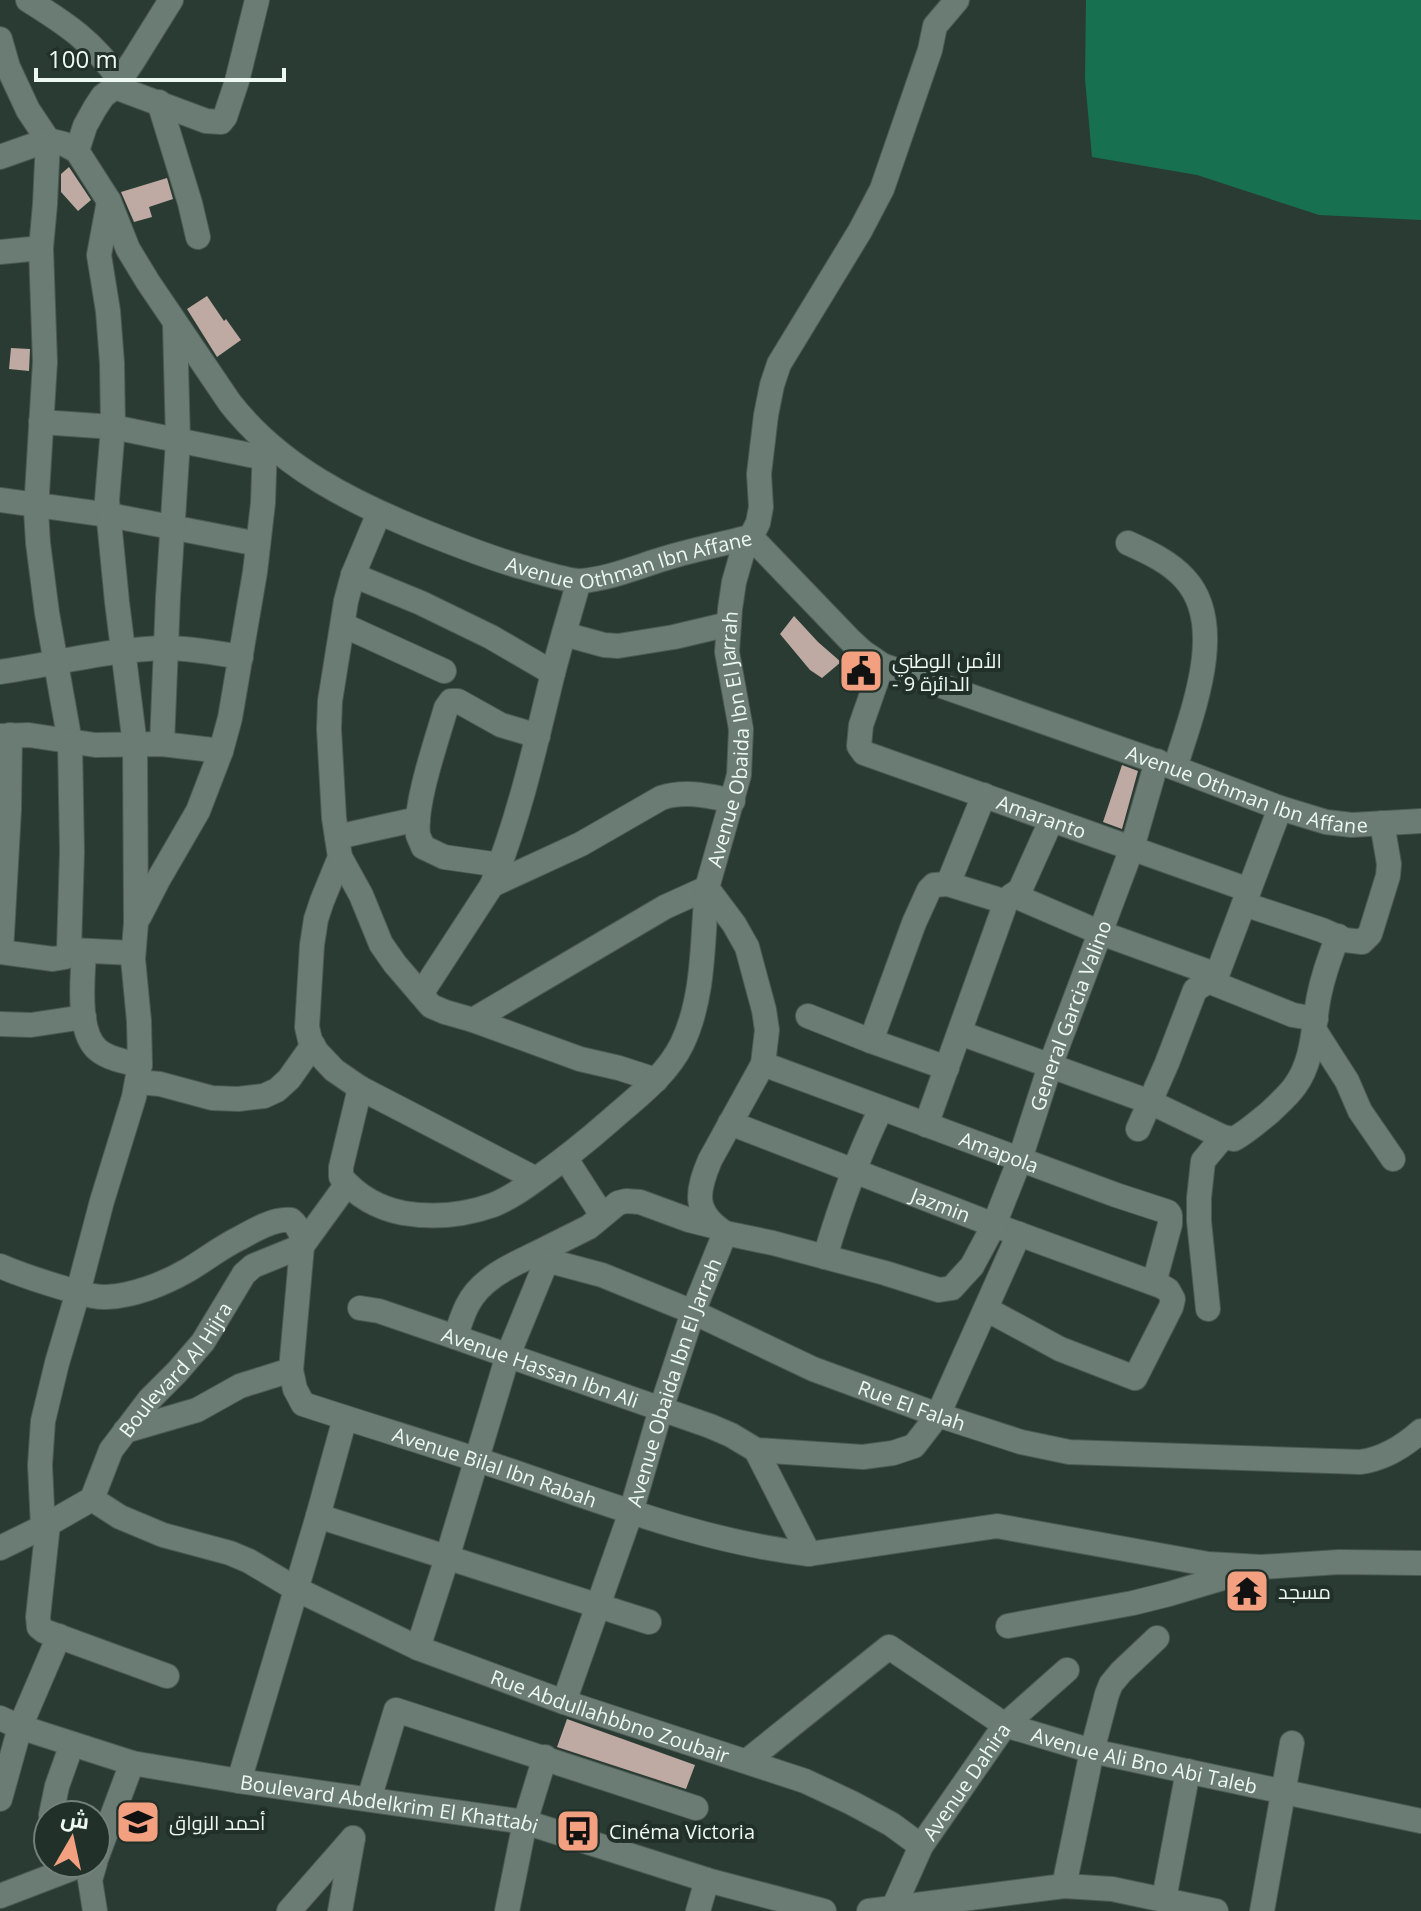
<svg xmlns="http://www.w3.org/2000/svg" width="1421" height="1911" font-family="'Open Sans',Cairo,sans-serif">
<rect width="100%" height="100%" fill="#2a3b33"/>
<path fill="#177050" d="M1086 0H1421V220L1319 215 1197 175 1092 157 1085 79Z"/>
<path fill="#beaaa2" d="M69 167 91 200 78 211 61 192V174Z
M167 178 173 199 149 207 152 217 134 222 121 192Z
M207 296 224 321 226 319 241 340 217 357 187 309Z
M11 348 30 349 29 371 9 369Z
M794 616 818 642 841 662 822 678 810 670 780 634Z
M1122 765 1138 771 1122 829 1103 822Z
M567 1719 695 1765 686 1789 557 1747Z"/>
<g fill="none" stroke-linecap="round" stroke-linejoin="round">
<g stroke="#4b5a53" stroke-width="26">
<g id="minor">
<path d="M28 0C68 25 92 41 120 80"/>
<path d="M0 39 8 67 28 110 48 140 45 204 41 248 45 362 36 510 38 543 47 613 70 742 72 852 69 950 65 957 53 959 0 952"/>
<path d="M115 87 206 121 221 122 225 117 237 81 257 0"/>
<path d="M159 102 190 203 198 237"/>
<path d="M77 151 85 126 95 108 103 96 115 87 133 61 171 0"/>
<path id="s1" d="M0 157 48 140 64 144 77 151 109 201 128 249 148 282 230 403C281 468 355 504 430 534 460 546 490 558 522 567 537 571 566 581 581 581 608 579 637 567 663 559 692 550 722 544 751 537"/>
<path d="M0 252 41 248"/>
<path d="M41 422 113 427 265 458"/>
<path d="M0 500 109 515 258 544"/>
<path d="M379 513 353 575 346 601 330 701 329 729 334 818 340 857 322 901 316 919 312 945 308 1011 307 1027 310 1040 317 1052 334 1070 360 1088 536 1179"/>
<path id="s2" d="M751 537 850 640 863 652 882 665 1175 768 1280 808 1326 822 1352 825 1421 821"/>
<path d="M1128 543C1148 552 1170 562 1185 579 1228 626 1191 715 1175 768"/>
<path d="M353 575 421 603 491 637 553 673"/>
<path d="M343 625 444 671"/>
<path d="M564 634 604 645 618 646 674 637 729 624"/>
<path id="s3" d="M882 665 861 725 859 746 864 753 1249 890"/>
<path d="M0 672C55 664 110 649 166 648 191 648 216 653 241 657"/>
<path d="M0 736 29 735 95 745 162 744 221 751"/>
<path d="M162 744 168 597 178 441 175 325"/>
<path d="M1051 821 1020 890 1022 899 1101 933 1217 975"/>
<path d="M337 837 418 819"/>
<path d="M340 857 361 895 381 944 395 964 431 1006 445 1012 473 1020 580 1059 619 1068 656 1080"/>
<path d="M500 865 444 857 423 847C422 844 419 838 418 835 414 804 437 740 446 708L451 701H458L501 725 538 736"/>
<path d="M948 884 984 795"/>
<path d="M492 885 581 844 661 798C686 790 708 796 733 801"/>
<path d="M1244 904 1322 930 1345 940 1362 942 1370 934 1388 876 1389 864 1382 823"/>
<path d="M139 917 158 880 198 811 221 751 230 718 255 572 263 503 265 442"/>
<path d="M71 950 133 953"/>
<path d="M84 951C83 976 76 1032 98 1050 109 1059 126 1062 140 1065"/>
<path d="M1 952 9 810 10 735"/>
<path d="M1208 981 1293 1015 1316 1019"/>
<path d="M421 994 492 885C519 818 535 747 552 677 560 645 570 613 579 581"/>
<path d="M808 1016 871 1041 947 1068"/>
<path d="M473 1020 665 907 707 888"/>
<path d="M0 1024 31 1025 84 1017"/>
<path d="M1315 1031 1347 1081 1360 1111 1393 1159"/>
<path d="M960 1033 1150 1102 1223 1137 1234 1139C1247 1132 1258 1122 1269 1113 1277 1105 1288 1096 1295 1086 1314 1060 1313 1026 1319 996 1323 976 1330 956 1338 936"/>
<path d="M871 1041 914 923 929 890 934 885 948 884 1006 902"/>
<path id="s4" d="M763 1064 1116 1195 1168 1212 1170 1215V1224L1154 1283"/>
<path d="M138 1082 160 1084 212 1098 238 1099 264 1096 277 1090 289 1079 313 1045"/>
<path d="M360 1088 341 1167V1177C358 1197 378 1208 403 1213 433 1218 465 1215 493 1205 508 1199 523 1189 535 1180 562 1161 587 1141 612 1119 637 1097 667 1075 682 1044 705 996 702 940 707 888"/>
<path id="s5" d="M730 1123 994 1225 1161 1286 1168 1290 1173 1299 1171 1307 1135 1378 1060 1349 986 1309"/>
<path d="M926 1125 1006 902 1011 896 1020 890"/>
<path d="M1138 1129 1167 1063 1195 990 1217 975 1280 808"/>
<path d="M566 1159 602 1215"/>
<path id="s6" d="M725 1233 773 1243 885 1273 939 1290 952 1288 960 1279 972 1266 994 1225 1020 1159 1050 1066 1132 848 1157 761"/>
<path d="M531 1256 589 1227 618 1203 626 1201 640 1202 689 1220 713 1226"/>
<path d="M825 1257C840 1206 858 1156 881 1109"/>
<path id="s7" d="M0 1266C23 1276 46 1283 70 1290 81 1293 95 1298 106 1297 133 1296 164 1284 188 1270 205 1260 221 1247 240 1238 254 1230 275 1218 291 1220 300 1228 302 1235 302 1246L291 1370 295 1389 303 1404C376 1428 450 1450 523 1475 616 1507 711 1543 809 1554L997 1526 1208 1564 1261 1567 1339 1562 1421 1563"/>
<path id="s8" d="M360 1308 379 1311 455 1337 710 1426 731 1435 756 1450 863 1457 893 1453 914 1446 938 1415 1019 1234"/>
<path d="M1208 1309 1199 1221V1198L1203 1161 1223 1137"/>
<path id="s9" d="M455 1337C459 1327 462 1316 467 1306 479 1281 507 1267 531 1256L602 1275 693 1312 813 1369 938 1415 1021 1442 1069 1452 1360 1462C1384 1459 1403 1447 1421 1431"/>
<path d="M125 1431 197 1410 240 1386 291 1370"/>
<path d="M756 1450 809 1554"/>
<path id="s10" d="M92 1499 120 1517 163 1535 230 1553 249 1561 296 1589 418 1648 564 1702 805 1781 852 1803 891 1824 921 1846"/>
<path d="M318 1516 649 1622"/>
<path d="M48 1524 38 1617 39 1627 44 1631 167 1676"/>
<path d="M43 1527 40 1465 43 1421 57 1363 78 1292 102 1201 134 1097 140 1064 139 1021 133 959 136 923 135 745 117 602 107 500 113 427 112 363 108 311 99 255 109 201"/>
<path id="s11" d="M0 1548 43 1527 92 1499 111 1450 149 1400 177 1372 203 1342 244 1274 253 1266 302 1246 347 1184"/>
<path d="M1008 1626 1133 1603 1169 1594 1243 1572"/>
<path d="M418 1648 447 1558 508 1355 547 1260"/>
<path id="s12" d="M564 1702 631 1512 661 1409 693 1312 725 1233C692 1212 697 1191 710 1160L763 1064 767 1030 764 1010 747 947 734 924 707 888 739 775 741 729 727 652 730 609 734 582 742 554 758 523 761 507 759 474 766 415 772 385 779 364 860 231 882 189 930 50 935 26 957 0"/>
<path id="s13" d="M0 1718 20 1727 132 1763 239 1781 525 1822 707 1880 824 1911"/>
<path id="s14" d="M747 1761 889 1647 1005 1725 1092 1751 1421 1821"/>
<path d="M239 1781 318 1516 345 1418"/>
<path d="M0 1799 20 1727 59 1636"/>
<path d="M369 1799 396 1710 696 1808"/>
<path d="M51 1815 57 1786 72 1744"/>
<path d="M96 1859 132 1763"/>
<path d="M1064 1886 1092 1751 1107 1694 1111 1684 1121 1672 1157 1638"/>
<path d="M0 1896 86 1863"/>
<path d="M1164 1899 1188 1771"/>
<path d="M95 1911 90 1880 95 1863"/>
<path d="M289 1911 353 1838"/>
<path d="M340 1911 353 1838"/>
<path d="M507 1911 525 1822 545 1757"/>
<path d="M698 1911 707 1880"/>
<path d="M869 1911 1064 1886 1112 1889 1216 1911"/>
<path id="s15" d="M892 1911 921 1846 1005 1725 1067 1670"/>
<path d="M1262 1911 1292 1743"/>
</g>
</g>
<use href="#minor" stroke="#6a7c73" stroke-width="24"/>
</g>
<defs>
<g id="civic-square" transform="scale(2.3)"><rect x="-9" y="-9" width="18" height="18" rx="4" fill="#f2a080" stroke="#213129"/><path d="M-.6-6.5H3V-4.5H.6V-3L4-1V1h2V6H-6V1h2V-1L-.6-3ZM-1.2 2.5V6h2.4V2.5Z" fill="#111"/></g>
<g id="temple-square" transform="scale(2.3)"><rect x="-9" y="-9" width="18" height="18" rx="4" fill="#f2a080" stroke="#213129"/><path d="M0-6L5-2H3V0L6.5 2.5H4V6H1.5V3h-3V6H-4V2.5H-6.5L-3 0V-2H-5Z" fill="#111"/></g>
<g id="school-square" transform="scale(2.3)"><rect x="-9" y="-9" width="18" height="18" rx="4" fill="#f2a080" stroke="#213129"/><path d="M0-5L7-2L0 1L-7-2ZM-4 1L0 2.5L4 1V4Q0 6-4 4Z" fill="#111"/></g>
<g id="bus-square" transform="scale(2.3)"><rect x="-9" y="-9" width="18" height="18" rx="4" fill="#f2a080" stroke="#213129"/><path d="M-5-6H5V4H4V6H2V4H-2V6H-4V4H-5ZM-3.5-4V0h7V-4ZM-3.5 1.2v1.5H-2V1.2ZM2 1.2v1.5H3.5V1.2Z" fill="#111"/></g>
</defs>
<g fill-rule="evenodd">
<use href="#civic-square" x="861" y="671"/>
<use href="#temple-square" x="1247" y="1591"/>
<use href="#school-square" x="138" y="1822"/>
<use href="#bus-square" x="578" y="1831"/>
</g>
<g text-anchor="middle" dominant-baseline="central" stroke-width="8" stroke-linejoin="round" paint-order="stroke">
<g font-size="20" fill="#eef8f2" stroke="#213129">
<text stroke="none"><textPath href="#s1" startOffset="828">Avenue Othman Ibn Affane</textPath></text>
<text stroke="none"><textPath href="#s12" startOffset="1034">Avenue Obaida Ibn El Jarrah</textPath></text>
<text stroke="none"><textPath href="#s2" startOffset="570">Avenue Othman Ibn Affane</textPath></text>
<text stroke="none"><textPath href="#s3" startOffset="282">Amaranto</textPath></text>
<text stroke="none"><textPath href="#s6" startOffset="534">General Garcia Valino</textPath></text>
<text stroke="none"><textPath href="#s4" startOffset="252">Amapola</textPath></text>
<text stroke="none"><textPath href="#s5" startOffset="226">Jazmin</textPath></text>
<text stroke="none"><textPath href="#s8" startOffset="190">Avenue Hassan Ibn Ali</textPath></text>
<text stroke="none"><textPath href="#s11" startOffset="260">Boulevard Al Hijra</textPath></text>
<text stroke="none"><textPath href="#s12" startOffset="338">Avenue Obaida Ibn El Jarrah</textPath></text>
<text stroke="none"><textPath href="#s9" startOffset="526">Rue El Falah</textPath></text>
<text stroke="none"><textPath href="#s7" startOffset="706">Avenue Bilal Ibn Rabah</textPath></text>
<text stroke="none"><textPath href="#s10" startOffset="564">Rue Abdullahbbno Zoubair</textPath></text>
<text stroke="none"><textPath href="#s14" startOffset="466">Avenue Ali Bno Abi Taleb</textPath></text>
<text stroke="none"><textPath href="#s15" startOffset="150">Avenue Dahira</textPath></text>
<text stroke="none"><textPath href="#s13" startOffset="400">Boulevard Abdelkrim El Khattabi</textPath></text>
</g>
<g font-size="20" fill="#eef8f2" stroke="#213129" text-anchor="start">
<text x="892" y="660">الأمن الوطني<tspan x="892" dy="23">- الدائرة 9</tspan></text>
<text x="1278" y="1591">مسجد</text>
<text x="169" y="1822">أحمد الزواق</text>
<text x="609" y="1831">Cinéma Victoria</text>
</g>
</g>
<g transform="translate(72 1839) rotate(9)"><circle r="38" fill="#213129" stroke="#738179" stroke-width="2"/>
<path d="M0-6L14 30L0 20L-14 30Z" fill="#f2a080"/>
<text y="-12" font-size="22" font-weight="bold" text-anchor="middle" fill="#eef8f2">ش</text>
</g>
<path d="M36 68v12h248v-12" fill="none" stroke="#eef8f2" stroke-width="4"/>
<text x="48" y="68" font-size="24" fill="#eef8f2" stroke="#213129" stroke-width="6" paint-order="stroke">100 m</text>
</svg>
